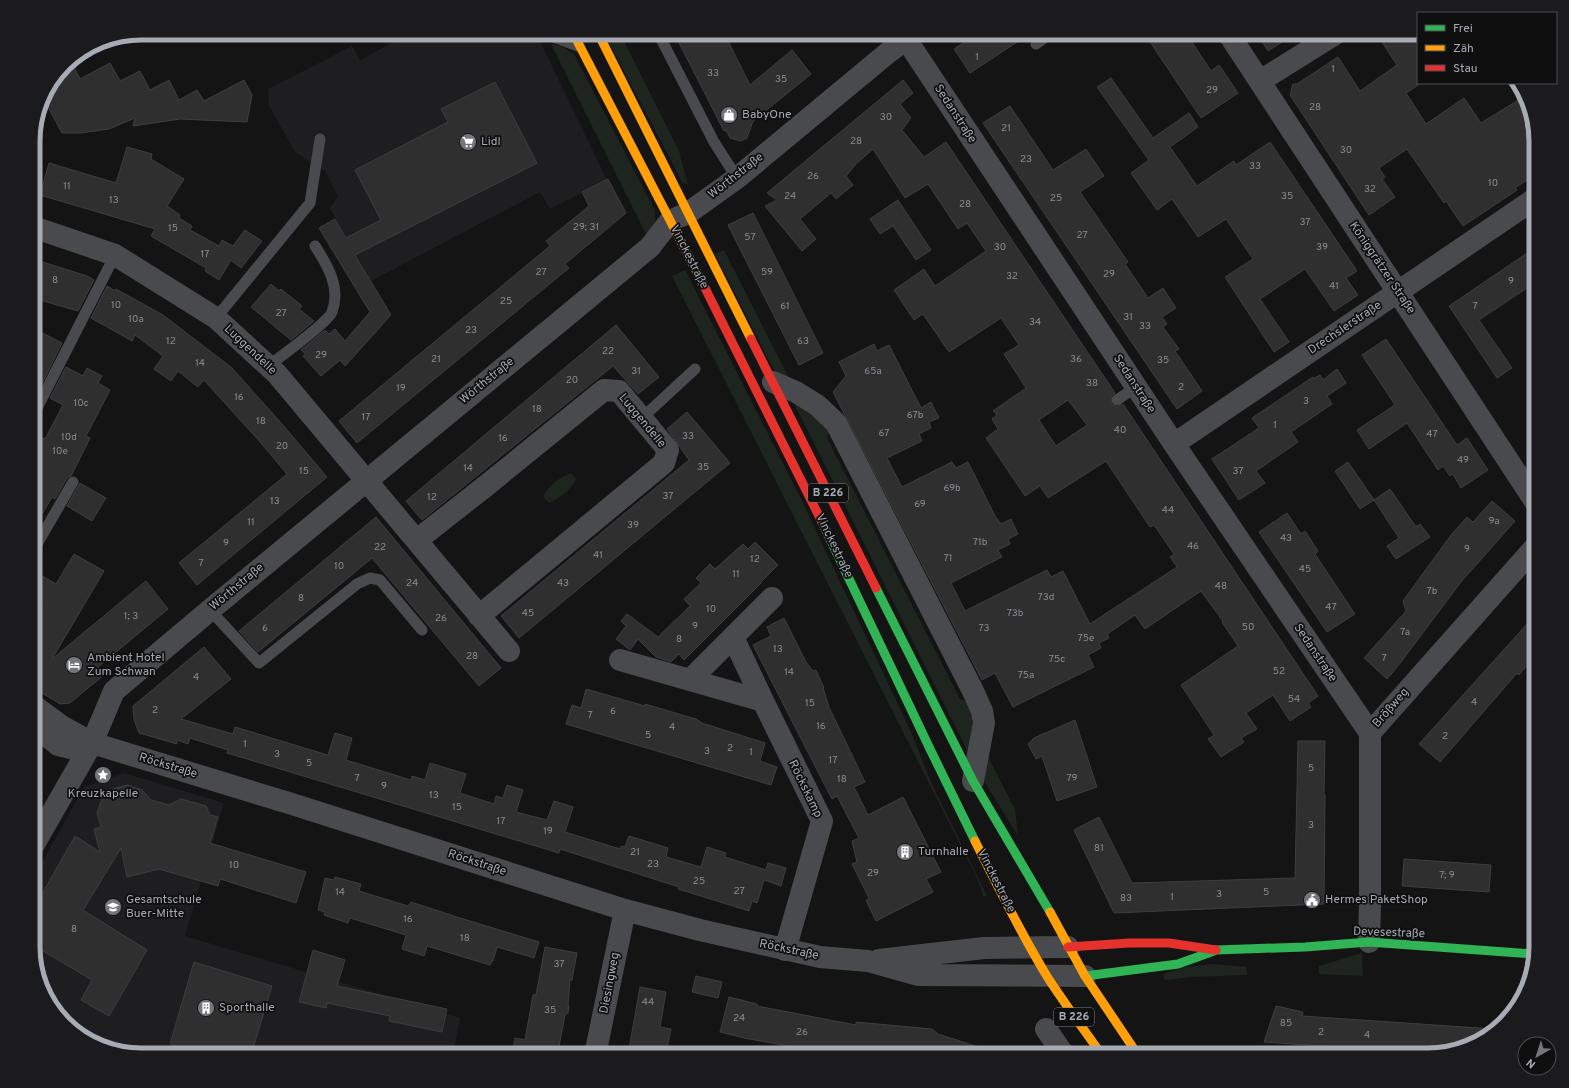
<svg xmlns="http://www.w3.org/2000/svg" width="1569" height="1088" font-family="Overpass,sans-serif">
<rect width="100%" height="100%" fill="#141415"/>
<path fill="#1e1e20" d="M411 33H536L607 180 550 209 540 192 371 281 330 208 338 196 325 171 295 152 269 106 268 89 352 46 360 60Z
M124 773 224 803 185 936 460 1018 453 1055H141L81 1037 47 1001 33 954V878L84 787Z"/>
<path fill="#1e251f" d="M604 33H620L679 151 688 185 682 182Z
M551 44 561 46 574 54 655 211C656 222 654 228 647 236Z
M724 250 792 384 775 372 715 254Z
M685 270 801 499 911 732 933 787 987 896H983L982 890 975 874 672 276Z
M790 395 830 428 827 438 960 699 968 702 973 713 971 758Z
M571 473 576 479C570 491 561 497 549 503L543 496C550 485 558 478 571 473Z
M986 753 1015 809 1018 836 982 778Z
M1362 953 1363 976 1319 974V966Z
M1214 964 1246 967 1247 975 1192 977 1165 980 1163 974 1186 967Z"/>
<path fill="#2f2f30" stroke="#3d3e41" fill-rule="evenodd" d="M674 33H724L750 85 792 50 811 74 753 121 747 138 741 141 730 138 726 130 724 131Z
M978 33H1031L970 73 954 49Z
M1144 33H1186L1211 71 1219 65 1238 93 1201 118Z
M1256 33H1296L1268 51Z
M1376 33H1418V85L1406 93 1426 124 1464 98 1481 123 1520 99 1528 112 1536 141V174L1515 188 1517 190 1463 226 1446 201 1444 203 1407 149 1379 168 1385 177 1382 179 1395 197 1369 215 1290 95 1293 84H1297L1338 57 1360 91 1397 65Z
M71 61 80 79 110 63 120 81 140 71 150 90 169 80 179 100 197 90 204 101 244 80 252 95 247 122 180 119 133 126 135 118 109 129 81 133H62L48 107 50 106 44 95 65 64Z
M1111 78 1153 138 1189 113 1198 127 1170 147 1197 186 1234 161 1236 165 1270 142 1357 271 1346 278 1358 295 1334 311 1305 269 1260 299 1289 342 1274 352 1225 277 1253 259 1226 219 1198 237 1172 199 1157 210 1131 173 1149 160 1097 87Z
M903 80 913 93 900 104 911 118 902 130 924 157 946 142 1115 393 1111 397V404L1117 407 1123 404 1318 696 1308 703 1311 707 1290 721 1273 695 1246 713 1257 729 1241 738 1244 742 1221 757 1208 739 1214 735 1181 685 1238 646 1222 622 1223 621 1201 591 1145 629 1135 615 1107 634 1109 638 1099 643 1101 648 1088 655 1094 667 1013 707 995 673 982 680 833 392 846 376 839 362 874 344 877 351 889 345 921 408 931 402 939 418 929 422 931 428 919 434 922 441 887 458 902 487 952 462 956 468 968 462 995 516 1001 524 1011 519 1018 534 1008 539 1010 544 998 550 1002 557 951 583 965 611 1047 570 1051 577 1063 571 1090 624 1177 567 1170 557 1174 554 1154 525 1150 527 1106 461 1048 498 1040 486 1025 496 986 438 998 429 992 419 997 415 993 411 1026 388 1004 354 1019 345 1001 318 949 352 923 314 914 320 894 290 924 269 935 286 986 251 967 223 958 229 928 184 905 198 873 149 856 164 846 176 853 185 836 199 831 193 800 219 816 239 802 251 765 206 777 200 767 193ZM1068 400 1087 425 1056 446 1039 420Z
M495 82 537 163 355 255 391 315 345 366 340 360 321 376 303 356 306 354 301 350 325 330 329 334 335 329 345 341 370 312 319 228 335 219 346 238 381 220 355 170 448 122 441 109Z
M1010 106 1053 170 1086 149 1104 176 1080 192 1128 262 1125 264 1148 298 1163 288 1176 308 1162 317 1167 324 1163 327 1179 349 1175 351 1202 391 1177 409 983 123Z
M127 147 152 154 151 159 184 179 167 206 180 215 179 218 192 226 190 230 219 246 222 240 233 246 245 230 262 241 241 268 231 260 219 280 205 271 206 268 151 236 155 229 40 195 49 163 116 183Z
M608 179 626 213 565 264 569 268 357 443 339 421 550 246 546 241 589 206 582 192Z
M898 200 931 250 916 260 893 226 880 234 870 219Z
M753 213 823 353 799 365 728 225Z
M1536 247V282L1479 320 1512 368 1497 378 1449 306Z
M33 259 87 276 94 280 78 311 33 298Z
M271 284 279 291 281 289 302 306 299 309 314 321 291 340 251 307Z
M107 286 115 291 116 289 163 315 232 368 282 424 327 477 197 585 179 563 287 474 261 443 204 380 198 387 178 371 171 381 154 369 163 356 135 335 132 341 91 318Z
M616 325 659 377 638 394 613 366 422 520 406 501Z
M33 328 62 343 38 392 33 389Z
M1386 339 1457 445 1467 438 1488 470 1461 488 1453 474 1450 476 1443 466 1438 470 1407 423 1369 449 1357 430 1395 405 1362 355Z
M66 367 83 376 87 368 102 376 98 383 110 390 86 436 90 438 71 476 67 478 55 499 52 497 33 530V433L45 439 63 405 50 398Z
M1337 369 1346 383 1327 396 1332 404 1291 432 1298 442 1256 471 1265 483 1239 500 1212 459 1259 428 1252 418 1313 377 1315 378 1320 375 1323 380Z
M687 412 730 463 519 638 501 616 689 460 667 429Z
M1348 462 1374 500 1390 489 1416 527 1420 524 1430 537 1396 559 1387 546 1399 538 1374 500 1360 509 1335 471Z
M80 483 106 498 92 521 67 506Z
M1492 501 1515 521 1461 582 1401 662 1387 679 1364 658 1406 611 1403 601 1451 535 1467 517 1473 522Z
M1287 513 1301 534 1305 531 1318 551 1315 554 1355 614 1327 632 1259 532Z
M376 517 501 668 479 686 372 558 258 652 239 631Z
M755 542 778 565 761 582V583L684 660 679 654 671 662 656 657 638 639 630 650 616 639 626 626 621 621 627 614 658 637 690 606 684 599 701 583 696 578 710 564 715 569 743 544 748 549Z
M74 554 104 571 52 659 146 581 168 609 98 667 105 674 70 703 60 704 34 688 33 690V624L43 607 33 602V571L56 584Z
M1536 614V655L1519 675 1517 673 1440 762 1419 744Z
M784 618 806 662 813 671 816 670 824 688H823L829 707 865 782 854 787 868 815 903 797 941 872 926 879 933 892 876 921 866 900 869 898 852 864 857 862 852 841 859 838 837 796 832 799 753 645 771 636 767 627Z
M204 647 231 679 181 719 233 734 235 727 328 755 335 733 352 738 346 760 411 780 412 776 425 780 430 763 466 774 460 793 494 804 496 796 503 798 507 785 523 790 516 812 547 820 554 801 573 807 565 832 620 849 621 846 625 847 629 836 668 848 666 857 701 867 707 847 726 853 725 857 766 870 768 863 786 868 781 886 764 880 757 903 752 901 749 911 678 889 679 887 560 849 559 853 227 753 228 750 190 738 188 744 177 740V744L139 733 134 719 133 706Z
M586 689 645 706V704L696 719 702 723 765 743 760 761 777 767 771 785 566 724 572 705 581 708Z
M1075 720 1097 787 1057 801 1042 756 1036 759 1028 744 1034 738Z
M1298 741H1325L1324 795H1325L1324 904 1114 913 1074 830 1099 817 1132 883 1295 878Z
M127 785 142 790 151 800 169 805 181 799 206 806 210 815 218 817 210 843 306 872 296 903 220 879 218 886 159 869 127 877 121 848 83 910 147 950 109 1016 81 1000 92 980 33 945V910L75 836 100 852 94 829 101 827 97 813 102 799 113 789Z
M1404 859 1491 865 1489 892 1402 886Z
M335 877 361 884 359 891 408 906 411 902 457 917 539 942 534 958 497 947 493 961H492L490 965 427 946 424 956 402 949 406 935 350 918 348 923 324 915 325 912 318 910 325 878 334 880Z
M545 947 577 953 572 980H570L568 1004 569 1007 568 1013 565 1015 559 1046 563 1047 562 1055H512L515 1038 525 1040 533 995H536Z
M313 950 345 960 337 986 447 1009 442 1032 389 1021 390 1016 327 1003 326 1008 299 1002Z
M194 962 272 986 251 1055H208L170 1044Z
M696 976 722 982 718 998 692 992Z
M640 987 666 992 660 1027 671 1029 666 1055H628Z
M729 997 757 1004V1006L856 1025V1022L932 1029 938 1034 994 1052 993 1055H837L744 1038 720 1032Z
M1276 1006 1303 1012 1302 1016 1494 1029 1482 1041 1434 1054 1264 1042Z"/>
<g fill="none" stroke-linecap="round" stroke-linejoin="round">
<path stroke="#494a4d" stroke-width="11" d="M199 33H201
M543 33 578 46
M658 33 714 142 737 178
M1036 44 1051 33
M216 318 310 203 320 139
M268 366C279 358 328 322 332 312 341 288 328 266 315 246
M1117 400 1136 387
M33 416 115 255
M642 418 695 369
M33 551 73 482
M210 610 259 663 357 584 370 578 380 580 422 630"/>
<path stroke="#494a4d" stroke-width="22" d="M902 33 1174 444 1370 733
M1228 33 1536 503
M1260 81 1337 33
M33 227 115 255 216 318 277 374 509 651
M773 382 796 392 817 405 836 423 973 691 982 711 984 723 973 781
M1174 444 1536 198
M417 540 487 485 604 390 619 391 668 450 664 463 479 616
M733 637 763 701 822 821 785 950
M620 660 763 701
M690 680 772 598
M33 705 63 727 92 743 292 804 625 910 700 930 820 957 868 961 918 975 1085 976
M33 725 58 745 75 749 92 743
M33 846 92 743 114 691 210 610 650 247 670 221 688 213 737 178 890 51 915 33
M1369 942 1370 904V733L1536 546
M879 960 984 948 1068 947
M1046 1029 1064 1055
M595 1055 625 910"/>
<path stroke="#30b455" stroke-width="9" d="M822 522 930 749 975 841
M876 588 973 781 1050 912
M1216 950 1305 947 1369 942 1534 954
M1085 976 1178 964 1214 951"/>
<path stroke="#ff9f0a" stroke-width="9" d="M573 33 703 284
M598 33 751 339
M975 841C998 887 1021 934 1048 978 1065 1004 1084 1030 1102 1055
M1050 912 1085 976 1138 1055"/>
<path stroke="#e5322d" stroke-width="9" d="M703 284 822 522
M751 339 876 588
M1068 947 1129 943H1169L1216 950"/>
</g>
<defs>
<g id="shop-disc" transform="scale(0.9)"><circle r="9.5" fill="#74767c" stroke="#0f0f10"/><path d="M-5-2.5h2.3a2.7 3.5 0 0 1 5.4 0H5L5.5 6h-11ZM-1.5-2.5h3a1.5 2.3 0 0 0-3 0Z" fill="#fff"/></g>
<g id="supermarket-disc" transform="scale(0.9)"><circle r="9.5" fill="#74767c" stroke="#0f0f10"/><path d="M-6-5.5h2.5l.6 2H6L4.5 2H-2.5L-4.4-4H-6ZM-1.5 3.2a1.3 1.3 0 1 0 .1 0ZM3 3.2a1.3 1.3 0 1 0 .1 0Z" fill="#fff"/></g>
<g id="hotel-disc" transform="scale(0.9)"><circle r="9.5" fill="#74767c" stroke="#0f0f10"/><path d="M-6-4.5h1.5V1H6V5H4.5V3h-9V5H-6ZM-4 0a1.8 1.8 0 1 1 3.6 0ZM.5 0V-2.5h3Q6-2.5 6 0Z" fill="#fff"/></g>
<g id="sight-disc" transform="scale(0.9)"><circle r="9.5" fill="#74767c" stroke="#0f0f10"/><path d="M0-6L1.8-2.2L6-1.7L2.9 1.2L3.7 5.4L0 3.3L-3.7 5.4L-2.9 1.2L-6-1.7L-1.8-2.2Z" fill="#fff"/></g>
<g id="building-disc" transform="scale(0.9)"><circle r="9.5" fill="#74767c" stroke="#0f0f10"/><path d="M-4-6H4V6H1V3H-1V6H-4ZM-2.5-4.3h1.7v1.8h-1.7ZM.8-4.3h1.7v1.8H.8ZM-2.5-1h1.7V.8h-1.7ZM.8-1h1.7V.8H.8Z" fill="#fff"/></g>
<g id="civic-disc" transform="scale(0.9)"><circle r="9.5" fill="#74767c" stroke="#0f0f10"/><path d="M-.6-6.5H3V-4.5H.6V-3L4-1V1h2V6H-6V1h2V-1L-.6-3ZM-1.2 2.5V6h2.4V2.5Z" fill="#fff"/></g>
<g id="school-disc" transform="scale(0.9)"><circle r="9.5" fill="#74767c" stroke="#0f0f10"/><path d="M0-5L7-2L0 1L-7-2ZM-4 1L0 2.5L4 1V4Q0 6-4 4Z" fill="#fff"/></g>
</defs>
<g fill-rule="evenodd">
<use href="#shop-disc" x="729" y="115"/>
<use href="#supermarket-disc" x="468" y="142"/>
<use href="#hotel-disc" x="74" y="665"/>
<use href="#sight-disc" x="103" y="775"/>
<use href="#building-disc" x="905" y="852"/>
<use href="#civic-disc" x="1312" y="900"/>
<use href="#school-disc" x="113" y="907"/>
<use href="#building-disc" x="206" y="1008"/>
</g>
<g text-anchor="middle" dominant-baseline="central" stroke-width="3.5" stroke-linejoin="round" paint-order="stroke">
<g font-size="10" fill="#898c93">
<text x="977" y="57">1</text>
<text x="1333" y="69">1</text>
<text x="713" y="73">33</text>
<text x="781" y="79">35</text>
<text x="1212" y="90">29</text>
<text x="1315" y="107">28</text>
<text x="886" y="117">30</text>
<text x="1006" y="128">21</text>
<text x="856" y="141">28</text>
<text x="1346" y="150">30</text>
<text x="1026" y="159">23</text>
<text x="1255" y="166">33</text>
<text x="813" y="176">26</text>
<text x="1493" y="183">10</text>
<text x="67" y="186">11</text>
<text x="1370" y="189">32</text>
<text x="790" y="196">24</text>
<text x="1287" y="196">35</text>
<text x="1056" y="198">25</text>
<text x="114" y="200">13</text>
<text x="965" y="204">28</text>
<text x="1305" y="222">37</text>
<text x="586" y="227">29; 31</text>
<text x="173" y="228">15</text>
<text x="1082" y="235">27</text>
<text x="750" y="237">57</text>
<text x="1000" y="247">30</text>
<text x="1322" y="247">39</text>
<text x="205" y="254">17</text>
<text x="541" y="272">27</text>
<text x="767" y="272">59</text>
<text x="1109" y="274">29</text>
<text x="1012" y="276">32</text>
<text x="55" y="280">8</text>
<text x="1511" y="281">9</text>
<text x="1334" y="286">41</text>
<text x="506" y="301">25</text>
<text x="116" y="305">10</text>
<text x="785" y="306">61</text>
<text x="1475" y="306">7</text>
<text x="281" y="313">27</text>
<text x="1128" y="317">31</text>
<text x="136" y="319">10a</text>
<text x="1035" y="322">34</text>
<text x="1145" y="326">33</text>
<text x="471" y="330">23</text>
<text x="171" y="341">12</text>
<text x="803" y="341">63</text>
<text x="608" y="351">22</text>
<text x="321" y="355">29</text>
<text x="436" y="359">21</text>
<text x="1076" y="359">36</text>
<text x="1163" y="360">35</text>
<text x="200" y="363">14</text>
<text x="636" y="371">31</text>
<text x="873" y="371">65a</text>
<text x="572" y="380">20</text>
<text x="1092" y="383">38</text>
<text x="1181" y="387">2</text>
<text x="401" y="388">19</text>
<text x="239" y="397">16</text>
<text x="1306" y="401">3</text>
<text x="81" y="403">10c</text>
<text x="537" y="409">18</text>
<text x="915" y="415">67b</text>
<text x="366" y="417">17</text>
<text x="261" y="421">18</text>
<text x="1275" y="425">1</text>
<text x="1120" y="430">40</text>
<text x="884" y="433">67</text>
<text x="1432" y="434">47</text>
<text x="688" y="436">33</text>
<text x="69" y="437">10d</text>
<text x="503" y="438">16</text>
<text x="282" y="446">20</text>
<text x="60" y="451">10e</text>
<text x="1463" y="460">49</text>
<text x="703" y="467">35</text>
<text x="468" y="468">14</text>
<text x="304" y="471">15</text>
<text x="1238" y="471">37</text>
<text x="952" y="488">69b</text>
<text x="668" y="496">37</text>
<text x="432" y="497">12</text>
<text x="275" y="501">13</text>
<text x="920" y="504">69</text>
<text x="1168" y="510">44</text>
<text x="1494" y="521">9a</text>
<text x="251" y="522">11</text>
<text x="633" y="525">39</text>
<text x="1286" y="538">43</text>
<text x="980" y="542">71b</text>
<text x="226" y="543">9</text>
<text x="1193" y="546">46</text>
<text x="380" y="547">22</text>
<text x="1467" y="549">9</text>
<text x="598" y="555">41</text>
<text x="948" y="558">71</text>
<text x="755" y="559">12</text>
<text x="201" y="563">7</text>
<text x="339" y="566">10</text>
<text x="1305" y="569">45</text>
<text x="736" y="574">11</text>
<text x="412" y="583">24</text>
<text x="563" y="583">43</text>
<text x="1221" y="586">48</text>
<text x="1432" y="591">7b</text>
<text x="1046" y="597">73d</text>
<text x="301" y="598">8</text>
<text x="1331" y="607">47</text>
<text x="711" y="609">10</text>
<text x="528" y="613">45</text>
<text x="1015" y="613">73b</text>
<text x="131" y="616">1; 3</text>
<text x="441" y="618">26</text>
<text x="695" y="626">9</text>
<text x="1248" y="627">50</text>
<text x="265" y="628">6</text>
<text x="984" y="628">73</text>
<text x="1405" y="632">7a</text>
<text x="1086" y="638">75e</text>
<text x="679" y="639">8</text>
<text x="778" y="649">13</text>
<text x="472" y="656">28</text>
<text x="1384" y="658">7</text>
<text x="1057" y="659">75c</text>
<text x="1279" y="671">52</text>
<text x="789" y="672">14</text>
<text x="1026" y="675">75a</text>
<text x="196" y="677">4</text>
<text x="1294" y="699">54</text>
<text x="1474" y="702">4</text>
<text x="810" y="703">15</text>
<text x="155" y="710">2</text>
<text x="613" y="711">6</text>
<text x="590" y="715">7</text>
<text x="821" y="726">16</text>
<text x="672" y="727">4</text>
<text x="648" y="735">5</text>
<text x="1445" y="736">2</text>
<text x="245" y="744">1</text>
<text x="730" y="748">2</text>
<text x="707" y="751">3</text>
<text x="751" y="752">1</text>
<text x="277" y="754">3</text>
<text x="833" y="760">17</text>
<text x="309" y="763">5</text>
<text x="1311" y="768">5</text>
<text x="357" y="778">7</text>
<text x="1072" y="778">79</text>
<text x="842" y="779">18</text>
<text x="384" y="786">9</text>
<text x="434" y="795">13</text>
<text x="457" y="807">15</text>
<text x="501" y="821">17</text>
<text x="1311" y="825">3</text>
<text x="548" y="831">19</text>
<text x="1099" y="848">81</text>
<text x="635" y="852">21</text>
<text x="653" y="864">23</text>
<text x="234" y="865">10</text>
<text x="873" y="873">29</text>
<text x="1447" y="875">7; 9</text>
<text x="699" y="881">25</text>
<text x="739" y="891">27</text>
<text x="340" y="892">14</text>
<text x="1266" y="892">5</text>
<text x="1219" y="894">3</text>
<text x="1172" y="897">1</text>
<text x="1126" y="898">83</text>
<text x="408" y="919">16</text>
<text x="74" y="929">8</text>
<text x="465" y="938">18</text>
<text x="559" y="964">37</text>
<text x="648" y="1002">44</text>
<text x="550" y="1010">35</text>
<text x="739" y="1018">24</text>
<text x="1286" y="1023">85</text>
<text x="802" y="1032">26</text>
<text x="1321" y="1032">2</text>
<text x="1367" y="1035">4</text>
</g>
<g fill="#0f0f10" stroke="#797c83" stroke-width="1">
<rect x="808" y="484" width="40" height="18" rx="3"/>
<rect x="1054" y="1008" width="40" height="18" rx="3"/>
</g>
<g font-size="11" font-weight="bold" fill="#a7abb4">
<text x="828" y="493">B 226</text>
<text x="1074" y="1017">B 226</text>
</g>
<g font-size="12" fill="#a7abb4" stroke="#0f0f10">
<text transform="translate(955 114) rotate(57)">Sedanstraße</text>
<text transform="translate(736 176) rotate(-38)">Wörthstraße</text>
<text transform="translate(689 257) rotate(63)">Vinckestraße</text>
<text transform="translate(1382 268) rotate(56)">Königgrätzer Straße</text>
<text transform="translate(1345 328) rotate(-34)">Drechslerstraße</text>
<text transform="translate(250 350) rotate(43)">Luggendelle</text>
<text transform="translate(487 381) rotate(-39)">Wörthstraße</text>
<text transform="translate(1134 384) rotate(57)">Sedanstraße</text>
<text transform="translate(642 421) rotate(50)">Luggendelle</text>
<text transform="translate(834 546) rotate(64)">Vinckestraße</text>
<text transform="translate(237 587) rotate(-40)">Wörthstraße</text>
<text transform="translate(1315 653) rotate(56)">Sedanstraße</text>
<text transform="translate(1391 708) rotate(-49)">Brößweg</text>
<text transform="translate(168 766) rotate(17)">Röckstraße</text>
<text transform="translate(805 789) rotate(64)">Röckskamp</text>
<text transform="translate(477 863) rotate(18)">Röckstraße</text>
<text transform="translate(996 881) rotate(63)">Vinckestraße</text>
<text transform="translate(1389 933) rotate(2)">Devesestraße</text>
<text transform="translate(789 950) rotate(12)">Röckstraße</text>
<text transform="translate(610 983) rotate(-79)">Diesingweg</text>
</g>
<g font-size="12" fill="#a7abb4" stroke="#0f0f10" text-anchor="start">
<text x="742" y="115">BabyOne</text>
<text x="481" y="142">Lidl</text>
<text x="87" y="658">Ambient Hotel<tspan x="87" dy="14">Zum Schwan</tspan></text>
<text x="103" y="794" text-anchor="middle">Kreuzkapelle</text>
<text x="918" y="852">Turnhalle</text>
<text x="126" y="900">Gesamtschule<tspan x="126" dy="14">Buer-Mitte</tspan></text>
<text x="1325" y="900">Hermes PaketShop</text>
<text x="219" y="1008">Sporthalle</text>
</g>
</g>
<path d="M0 0H1569V1088H0ZM141 40H1428A101 101 0 0 1 1529 141V947A101 101 0 0 1 1428 1048H141A101 101 0 0 1 40 947V141A101 101 0 0 1 141 40Z" fill="#1b1b1d" fill-rule="evenodd"/>
<path fill="none" stroke="#a7abb4" stroke-width="5" d="M141 40H1428A101 101 0 0 1 1529 141V947A101 101 0 0 1 1428 1048H141A101 101 0 0 1 40 947V141A101 101 0 0 1 141 40Z"/>
<rect x="1417" y="12" width="140" height="72" fill="#0f0f10" stroke="#4c4d52"/>
<rect x="1425" y="25" width="20" height="6" fill="#30b455" stroke="#4c4d52"/>
<text x="1453" y="32" font-size="12" fill="#a7abb4">Frei</text>
<rect x="1425" y="45" width="20" height="6" fill="#ff9f0a" stroke="#4c4d52"/>
<text x="1453" y="52" font-size="12" fill="#a7abb4">Zäh</text>
<rect x="1425" y="65" width="20" height="6" fill="#e5322d" stroke="#4c4d52"/>
<text x="1453" y="72" font-size="12" fill="#a7abb4">Stau</text>
<g transform="translate(1537 1056) rotate(219)"><circle r="19" fill="#0f0f10" stroke="#4c4d52"/>
<path d="M0-3L7 15L0 10L-7 15Z" fill="#74767c"/>
<text y="-6" font-size="11" font-weight="bold" text-anchor="middle" fill="#a7abb4">N</text>
</g>
</svg>
